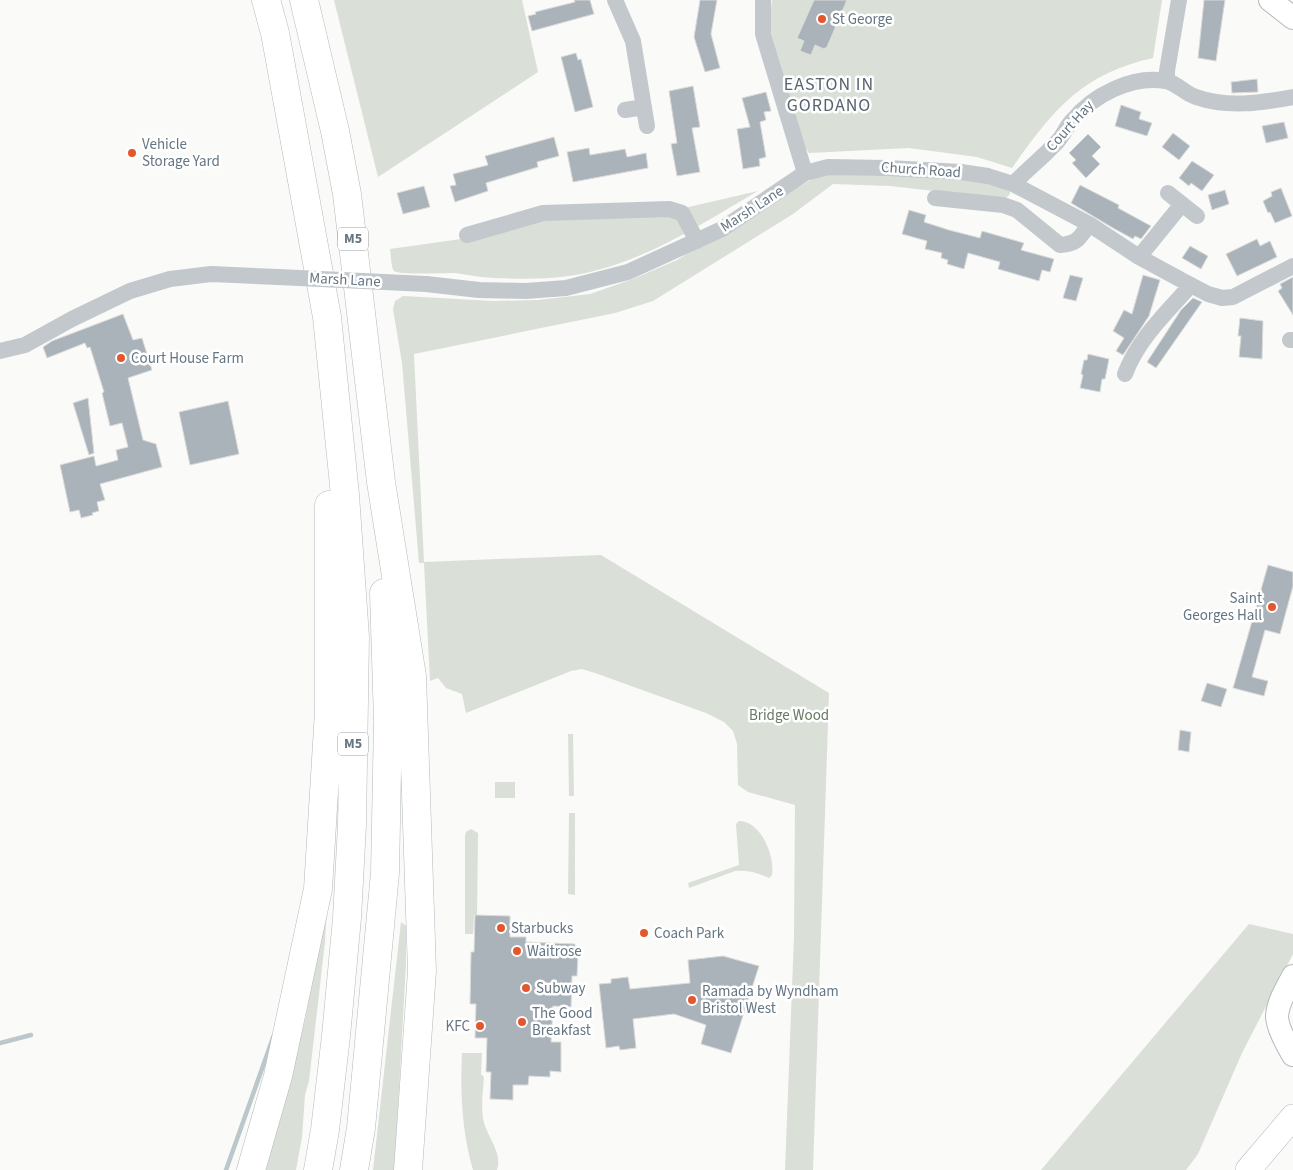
<svg xmlns="http://www.w3.org/2000/svg" width="1293" height="1170" font-family="'Source Sans 3',sans-serif">
<rect width="100%" height="100%" fill="#fafaf8"/>
<path fill="#dadfd7" d="M334 0H522L538 72 378 177Z
M772 0H1162L1153 58C1081 74 1053 110 1012 168L977 157 909 148 809 153 804 146 769 25Z
M833 171 960 176 1010 187V194L1005 199 890 186 833 184 793 214 653 301 615 313 414 354 424 562 601 555 829 693 813 1170H785L794 936 795 805 748 792 738 785 737 744 733 731 724 722 706 713 595 673 582 669 571 671 466 713 462 694 446 688 438 678 430 681 424 563H419L402 363 393 309 395 301 403 296 493 301 538 300 590 294 633 279 677 260 817 176Z
M758 191C698 226 638 266 569 276 540 280 509 279 481 277 472 276 464 274 455 273 446 273 399 275 394 271 391 268 391 254 390 249L468 238 543 216 667 212Z
M568 734H573L574 796H569Z
M495 782H515V798H495Z
M569 813H575V895L568 894Z
M739 821C761 821 775 856 772 875L769 878C758 873 748 870 735 871L689 888 688 883 739 865 736 824Z
M471 829 478 833 477 915H474L473 934H465V836L466 832Z
M328 890 325 942 309 1081 305 1095 302 1137 296 1170H265L305 1020 320 942Z
M401 922 406 926V964L395 1161 394 1170H373Z
M1249 924 1293 934V954L1242 1053 1198 1154 1186 1170H1041Z
M462 1053H482L481 1074 484 1077C483 1090 481 1105 483 1118 486 1137 503 1151 497 1170H473C462 1132 460 1092 462 1053Z"/>
<g fill="none" stroke-linecap="round" stroke-linejoin="round">
<path stroke="#bbc7cb" stroke-width="4.5" d="M0 1043 31 1035
M226 1170 274 1035"/>
</g>
<path fill="#aab3b9" stroke="#dcdcda" d="M574 0H590L594 14 532 31 528 16 536 14 535 12 575 2Z
M700 0H717L711 34 720 68 705 72 694 37Z
M814 0H847L827 47 824 49 815 45 811 55 800 51 804 41 797 38Z
M1204 0H1225L1216 61 1198 58Z
M576 53 578 60 581 59 593 107 575 112 561 57Z
M1257 79 1258 92 1232 93 1231 82Z
M693 86 700 127 692 128 700 172 677 176 671 144 677 143 669 91Z
M766 92 771 111 764 112 766 120 760 122 766 157 759 159 760 166 743 169 737 129 750 127 742 98Z
M1121 105 1141 112 1139 119 1152 123 1147 136 1115 126Z
M1284 122 1288 138 1266 143 1262 126Z
M1173 133 1190 146 1179 160 1162 147Z
M1088 134 1101 147 1092 156 1100 164 1086 178 1072 163 1076 160 1069 153Z
M554 137 559 156 537 162 538 167 486 183 488 191 455 202 450 186 456 185 453 174 488 165 485 156Z
M589 148 590 155 625 149 627 157 646 153 648 168 573 182 567 152Z
M1192 161 1214 175 1202 191 1191 183 1189 186 1179 178Z
M1080 185 1119 205 1118 208 1151 226 1141 239 1135 236 1133 239 1113 228 1071 203Z
M424 186 430 207 403 214 397 193Z
M1281 188 1292 216 1275 223 1270 212 1268 213 1263 201 1272 196 1271 192Z
M1225 190 1229 204 1212 210 1208 195Z
M909 210 926 215 924 222 949 230 980 238 982 231 1024 243 1021 250 1054 259 1050 272 1042 270 1039 281 998 269 1000 262 968 253 964 269 947 264 948 260 941 258 942 253 925 249 927 241 902 234Z
M1257 239 1260 246 1270 241 1277 257 1237 276 1226 254Z
M1190 246 1208 256 1201 269 1182 258Z
M1070 275 1083 278 1076 301 1063 298Z
M1143 275 1160 280 1149 316 1123 355 1116 351 1124 338 1113 331 1124 310 1132 314Z
M1293 277V315L1278 291 1282 288 1280 284Z
M1193 298 1202 302 1156 368 1147 362 1181 310Z
M123 314 133 340 142 338 152 370 128 378 143 440 156 444 162 467 100 484 105 500 97 502 99 511 92 513 93 515 81 518 79 510 70 512 60 465 94 456 96 466 118 460 116 450 128 447 122 423 110 426 102 393 104 392 90 347 87 348 85 343 47 358 43 347 52 341Z
M1240 318 1263 321 1262 359 1239 357 1241 336H1238Z
M1088 354 1109 359 1105 379H1102L1100 392 1080 388 1083 375 1081 374 1084 360H1087Z
M88 398 94 453 89 455 73 403Z
M228 401 239 454 190 465 179 412Z
M1268 565 1293 572V586L1280 634 1265 630 1252 677 1268 681 1264 696 1233 688Z
M1207 683 1227 689 1221 707 1201 701Z
M1180 730 1191 732 1189 752 1178 750Z
M475 915 510 916V937H526V942L575 944V954H578L577 976H572L571 1007 553 1006 551 1042H561V1072L550 1071V1077L529 1076 528 1085H513V1100L490 1099 491 1072H486L487 1038H475L476 1004H470L471 952H474Z
M723 956 759 966 731 1053 701 1044 706 1025 674 1014 633 1019 636 1048 620 1050 619 1046 606 1048 599 984 611 983V979L628 977 630 989 690 983 688 960Z"/>
<g fill="none" stroke-linecap="round" stroke-linejoin="round">
<g stroke="#b3babf" stroke-width="24">
<path id="secondary" d="M1270 0 1293 18
M1293 976C1287 988 1278 1001 1277 1016 1277 1027 1287 1045 1293 1055"/>
</g>
<g stroke="#b5babe" stroke-width="26">
<path id="primary" d="M1248 1170 1293 1117"/>
</g>
<g stroke="#b4b9bd" stroke-width="29">
<path id="highway" d="M266 0 275 33 327 317 345 495 355 637 352 825 347 918 336 1036 325 1130 318 1170
M304 0 335 131 347 194 381 482 412 676 422 971 408 1170
M251 1170 278 1076 318 889 329 711V505
M354 1170 361 1128 385 873 388 721 384 593"/>
</g>
<path stroke="#c3c8cc" stroke-width="16" d="M615 0 633 41 647 126
M763 0V34L805 173
M1167 81V71L1179 0
M625 110 644 107
M1013 184C1027 170 1043 157 1057 142 1063 136 1066 127 1072 121 1093 95 1132 75 1166 81 1177 83 1185 94 1196 97 1227 108 1261 103 1293 97
M1168 193 1197 216
M935 198 1003 205 1017 210 1060 245C1077 244 1080 238 1089 224
M467 235 543 213 669 209 682 213 697 241
M1139 257 1182 204
M426 284 479 290 526 291 566 288 628 272 722 229 805 173 828 167 888 168 961 172 988 176 1013 184 1089 224 1139 257 1185 282 1208 294 1222 298 1233 297 1293 266
M1290 340H1293
M0 351 25 345 72 319 130 291 170 279 211 274 278 277
M1125 374C1138 339 1167 312 1191 285"/>
<use href="#secondary" stroke="#fff" stroke-width="22"/>
<use href="#primary" stroke="#fff" stroke-width="25"/>
<use href="#highway" stroke="#fff" stroke-width="28"/>
<path stroke="#c3c8cc" stroke-width="16" d="M278 277 426 284"/>
</g>
<g fill="#e4572e" stroke="#fff" stroke-width="2">
<circle cx="822" cy="19" r="5"/>
<circle cx="132" cy="153" r="5"/>
<circle cx="121" cy="358" r="5"/>
<circle cx="1272" cy="607" r="5"/>
<circle cx="501" cy="928" r="5"/>
<circle cx="644" cy="933" r="5"/>
<circle cx="517" cy="951" r="5"/>
<circle cx="526" cy="988" r="5"/>
<circle cx="692" cy="1000" r="5"/>
<circle cx="522" cy="1022" r="5"/>
<circle cx="480" cy="1026" r="5"/>
</g>
<g text-anchor="middle" dominant-baseline="central" stroke-width="5" stroke-linejoin="round" paint-order="stroke">
<g fill="#fff" stroke="#939fa8" stroke-width="1">
<rect x="338" y="227.5" width="30" height="23" rx="4"/>
<rect x="338" y="732.5" width="30" height="23" rx="4"/>
</g>
<g font-size="14" font-weight="bold" fill="#657683">
<text x="353" y="239">M5</text>
<text x="353" y="744">M5</text>
</g>
<g font-size="15" fill="#657683" stroke="#fff" text-anchor="start">
<text x="832" y="19">St George</text>
<text x="142" y="144">Vehicle<tspan x="142" dy="17">Storage Yard</tspan></text>
<text x="131" y="358">Court House Farm</text>
<text x="1262" y="598" text-anchor="end">Saint<tspan x="1262" dy="17">Georges Hall</tspan></text>
<text x="511" y="928">Starbucks</text>
<text x="654" y="933">Coach Park</text>
<text x="527" y="951">Waitrose</text>
<text x="536" y="988">Subway</text>
<text x="702" y="991">Ramada by Wyndham<tspan x="702" dy="17">Bristol West</tspan></text>
<text x="532" y="1013">The Good<tspan x="532" dy="17">Breakfast</tspan></text>
<text x="470" y="1026" text-anchor="end">KFC</text>
</g>
<g font-size="15" fill="#657683" stroke="#fff">
<text transform="translate(1070 126) rotate(-48)">Court Hay</text>
<text transform="translate(921 170) rotate(4)">Church Road</text>
<text transform="translate(752 209) rotate(-33)">Marsh Lane</text>
<text transform="translate(345 280) rotate(3)">Marsh Lane</text>
</g>
<g font-size="15" fill="#687a64" stroke="#fff">
<text x="789" y="715">Bridge Wood</text>
</g>
<g font-size="18" letter-spacing="1" fill="#57646e" stroke="#fff">
<text x="829" y="84">EASTON IN<tspan x="829" dy="21">GORDANO</tspan></text>
</g>
</g>
</svg>
